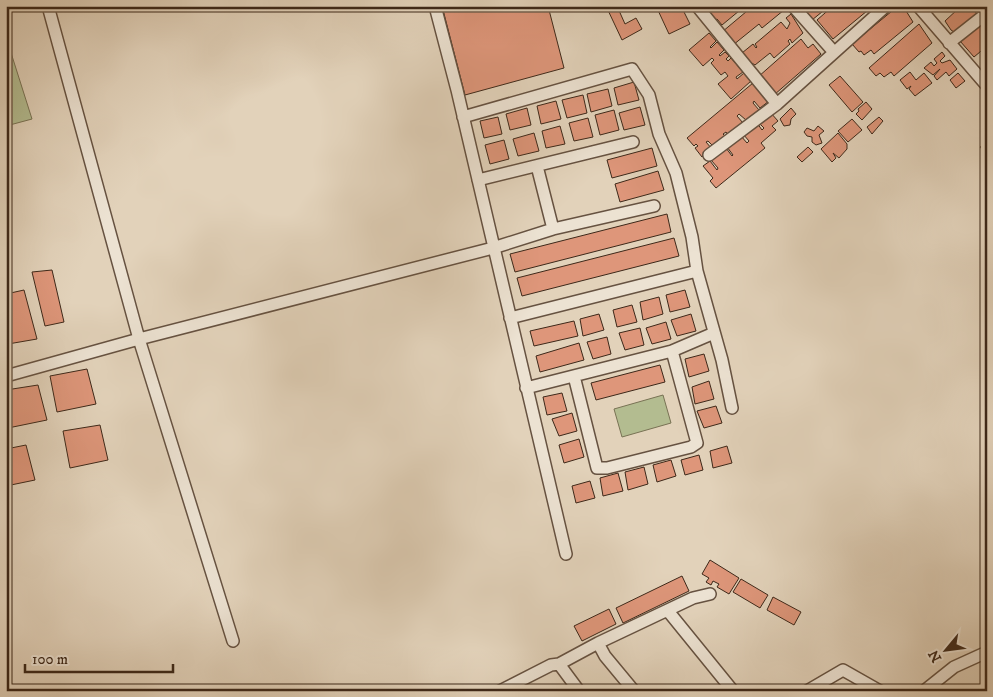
<svg xmlns="http://www.w3.org/2000/svg" width="993" height="697" font-family="'IM FELL DW Pica',serif">
<rect width="100%" height="100%" fill="#e2d2ba"/>
<filter id="stains"><feTurbulence type="fractalNoise" baseFrequency=".004" numOctaves="4"/><feColorMatrix values="0 0 0 0 .2 0 0 0 0 .09 0 0 0 0 .02 0 0 0 .5 -.17"/></filter>
<radialGradient id="worn" r=".72"><stop offset=".6" stop-color="#630" stop-opacity="0"/><stop offset="1" stop-color="#630" stop-opacity=".3"/></radialGradient>
<path fill="#b3bc90" stroke="#787254" d="M6 37 32 119 6 126Z
M663 395 671 423 622 437 614 409Z"/>
<path fill="#de967a" stroke="#3d2819" d="M442 6H548L564 68 465 95Z
M606 6H617L625 24 636 18 642 29 622 40Z
M656 6H681L690 24 669 34Z
M709 6H745L722 25 717 19 714 21 705 10Z
M753 6H781L784 10 762 28 759 24 733 45 722 32Z
M797 6H827L828 7 812 20 805 10 802 12Z
M833 6H873L833 39 817 20Z
M898 6H903L913 22 874 54 871 50 864 55 861 51 859 52 852 44Z
M928 6H941L936 11Z
M958 6H987V7L980 13 974 7 972 8 978 15 957 34 951 30 945 21 959 8Z
M791 14 803 33 792 43 790 39 788 41 790 44 774 58 770 53 755 65 750 62 742 53 753 44 756 48 757 47 755 44 781 22 787 29 790 23 786 18Z
M987 18V38L984 35 982 37 987 46 974 57 960 41Z
M919 24 932 43 894 76 891 72 884 77 880 73 876 76 869 68Z
M709 33 716 41 710 47 711 48 717 42 724 50 719 55 720 56 725 52 729 56 726 59 728 61 731 58 743 72 736 77 737 79 744 73 751 81 731 99 718 84 728 76 725 72 721 75 711 63 714 60 712 58 703 66 689 50Z
M801 39 808 48 813 44 821 54 774 95 758 77Z
M942 52 945 56 940 61 942 63 950 60 957 69 949 76 946 72 937 80 934 76 940 69 933 75 924 68 931 62 934 66 937 63 934 59Z
M910 72 916 80 924 73 932 83 915 96 909 89 911 86 907 89 900 80Z
M958 73 965 81 956 88 950 80Z
M840 76 863 102 852 112 829 85Z
M634 82 639 100 618 105 614 88Z
M753 83 769 101 760 108 754 101 753 103 759 110 746 120 739 114 737 116 743 123 728 135 726 132 723 134 726 137 714 147 708 141 706 142 712 149 702 157 695 148 698 146 696 144 694 146 687 138Z
M608 89 612 106 591 112 587 94Z
M583 95 587 113 567 118 562 100Z
M556 101 561 119 541 124 537 106Z
M866 102 872 109 862 120 856 114 859 111 858 109Z
M640 107 645 125 624 130 619 113Z
M527 108 531 125 510 130 506 114Z
M791 108 796 114 791 119 790 125 784 126 780 119Z
M614 110 619 130 600 135 595 115Z
M770 112 778 121 772 126 776 130 761 143 765 148 716 188 710 181 713 178 703 166 710 161 717 170 718 168 711 160 726 148 732 156 733 155 727 147 741 136 747 143 749 141 743 134 757 123 762 130 764 128 758 122Z
M498 117 502 134 484 138 480 121Z
M879 117 883 121 872 134 867 127Z
M588 118 593 137 574 141 569 123Z
M852 119 862 130 848 142 838 131Z
M560 126 565 144 546 148 542 131Z
M818 126 824 131 819 135 822 143 816 145 812 142V137L807 136 804 132 807 128 814 131Z
M534 133 539 151 518 156 513 139Z
M838 133 847 144V149L839 158 833 153 836 158 832 162 821 149Z
M504 140 509 159 490 164 485 145Z
M987 141V155L980 147Z
M808 147 813 152 802 162 797 157Z
M652 148 657 166 612 178 607 160Z
M658 171 664 190 620 202 615 184Z
M667 214 671 232 515 272 510 254Z
M674 238 679 256 522 296 517 278Z
M52 270 64 322 45 326 32 272Z
M24 290 37 339 8 344 6 335V294Z
M685 290 690 307 670 312 666 295Z
M659 297 663 314 643 320 640 302Z
M632 305 637 322 617 327 613 310Z
M599 314 604 330 583 336 580 319Z
M691 314 696 331 677 336 671 320Z
M574 321 578 336 534 346 530 331Z
M666 322 671 339 652 344 646 328Z
M640 328 644 345 625 350 619 333Z
M607 337 611 354 593 359 587 342Z
M579 343 584 360 540 372 536 356Z
M704 354 709 371 689 377 685 359Z
M660 365 665 382 596 400 591 383Z
M87 369 96 404 57 412 50 376Z
M709 381 714 399 695 404 692 387Z
M38 385 47 420 8 428 6 390Z
M562 393 567 411 547 415 543 397Z
M716 406 722 423 704 428 697 411Z
M572 413 577 431 559 436 552 419Z
M100 425 108 460 70 468 63 431Z
M579 439 584 457 564 463 559 445Z
M26 445 35 480 6 486V449Z
M727 446 732 463 713 468 710 451Z
M699 455 703 470 685 475 681 460Z
M671 460 676 476 657 482 653 465Z
M644 467 648 484 628 490 625 472Z
M618 473 623 491 603 496 600 478Z
M590 481 595 498 576 503 572 486Z
M710 560 739 578 729 594 717 587 719 584 713 581 711 585 706 582 709 578 702 574Z
M682 576 689 591 623 623 616 608Z
M741 579 768 595 760 608 733 592Z
M773 597 801 612 794 625 767 610Z
M609 609 616 624 582 641 574 626Z"/>
<g fill="none" stroke-linecap="round" stroke-linejoin="round">
<g stroke="#665241" stroke-width="14">
<path id="minor" d="M48 6 139 339 233 641
M435 6 457 90 566 554
M697 6 777 104 886 6
M793 6 833 51
M918 6 987 86
M949 43 987 13
M463 117 632 69 649 95 659 134 676 173 692 237 697 271 722 360 732 408
M709 155 777 104
M537 166 553 229
M478 180 633 142
M510 318 697 271
M6 376 139 339 493 248 553 229 654 206
M574 376 597 468H607L691 447 697 443 672 351
M526 388 672 351 714 333
M668 611 733 691
M598 643 605 656 634 691
M559 664 579 691
M500 691 551 665 559 664 598 643 693 598 710 594
M807 691 843 670 880 691
M924 691 954 667 987 652"/>
</g>
<use href="#minor" stroke="#ece2d2" stroke-width="11"/>
</g>
<rect width="993" height="697" fill="none" stroke="#e2d2ba" stroke-width="25"/>
<rect x="8" y="8" width="978" height="682" fill="none" stroke="#3d2819" stroke-width="2.5"/>
<rect x="12" y="12" width="968" height="672" fill="none" stroke="#3d2819"/>
<g transform="translate(946 650) rotate(241)" stroke="#ece2d2" stroke-width="4" paint-order="stroke">
<path d="M0-4L9 19L0 12L-9 19Z" fill="#3d2819"/>
<text y="-8" font-size="14" font-weight="bold" text-anchor="middle" fill="#3d2819">N</text>
</g>
<path d="M25 664v8h148v-8" fill="none" stroke="#3d2819" stroke-width="2.5"/>
<text x="32" y="664" font-size="15" fill="#3d2819" stroke="#ece2d2" stroke-width="4" paint-order="stroke">100 m</text>
<rect width="100%" height="100%" filter="url(#stains)"/>
<rect width="100%" height="100%" fill="url(#worn)"/>
</svg>
